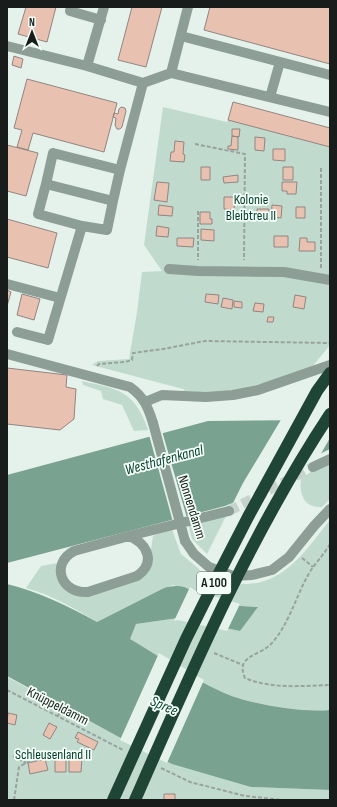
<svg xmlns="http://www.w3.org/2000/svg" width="337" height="807" font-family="'Sofia Sans Condensed',sans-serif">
<rect width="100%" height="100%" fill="#e5f2ec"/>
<path fill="#c0dbce" d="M163 107 227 122 228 120 330 147V345L312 367 269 382 235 390 208 393 185 391 183 389 92 365 98 361 129 359 137 312 142 272 162 271 144 245Z
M82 381C94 384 114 387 124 394 136 401 144 417 148 430L134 431 122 405 103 399 101 391 83 385Z
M330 463V499L322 507C304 508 299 495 301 479L315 469Z
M227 514 207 554 192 539 188 524Z
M330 520V710C302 713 248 704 222 692 190 677 160 657 129 639L136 624 178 618 240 631 258 607 241 606 173 585 164 588 97 622C74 608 52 595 26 588L41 566 58 563 56 576 71 593 148 569 153 536 171 527 181 554 198 568 207 579C219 580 234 584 247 584 286 583 308 547 330 520Z
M7 677 117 736 251 787 330 790V800H7Z"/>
<path fill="#7aa290" d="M330 418V449L291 468 235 502 225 506 7 563V475L208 421 313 420Z
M7 584C39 592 68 606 97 622L164 588C175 585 184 585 193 592L241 606 258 607 240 631 178 618 136 624 130 639C160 657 190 677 222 692 248 704 302 713 330 710V790L251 787 172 764 117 736 7 676Z"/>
<path fill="#e5f2ec" d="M330 416V438L319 457 292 470 244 500 232 505 243 483 282 418Z
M162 431 187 518 173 522 149 435Z
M190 587 194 590 240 604 227 631 178 620 174 621Z
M159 653 204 680 167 763 120 740Z"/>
<path fill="#e9c1b1" stroke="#918580" d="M26 7H56L47 42 18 34Z
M132 7H162L146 67 118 60Z
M210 7H330V64L204 30Z
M14 56 23 59 21 68 12 65Z
M27 79 117 103 104 152 33 133 28 150 17 147 22 130 14 128Z
M233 102 330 128V147L228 120Z
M121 107 125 108 126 111 122 127 120 129H117L115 125 116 118 113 117 114 113 118 114 119 109Z
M232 129H240L239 137 232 136Z
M232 136 238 137V150L228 149V146H231Z
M255 137 265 138 264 151 255 150Z
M175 141 184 142 183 154 185 155 184 162 170 161 171 152H174Z
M7 145 38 153 26 196 7 191Z
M273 149H285V161L273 160Z
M201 167H210V180H201Z
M283 167H293V180H283Z
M238 175V182L224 183 223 177Z
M157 182 169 183 167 202 154 200Z
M282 182H297L296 194H287V191H282Z
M224 197H235L234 210 224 209Z
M159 205 173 207 172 216 158 215Z
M272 205 282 206 281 218 271 217Z
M296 207H305V218H296Z
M257 209H269L268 219 257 218Z
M200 212H210V219H212V224H200Z
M7 219 57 233 48 268 7 257Z
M157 226 169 228 168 237 156 236Z
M201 229 214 230V241L201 240Z
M274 236H288V247H274Z
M177 238H194L193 247 177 246Z
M300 238H307V242H315V251H299Z
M7 290 11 292 7 306Z
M22 294 40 299 34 320 17 315Z
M206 294 219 295 218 304 205 302Z
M295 295 306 297 304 309 293 307Z
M223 298 233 300 232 309 221 307Z
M234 301 242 302V308L234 307Z
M255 303 264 304 263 312 253 311Z
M268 317H274L273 322H267Z
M7 368 67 375 66 387 76 389 74 419 60 430 7 424Z
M8 713 17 715 15 725 7 723Z
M49 723 57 727 50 739 43 735Z
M78 732 98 742 94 750 77 742 79 739 75 738Z
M58 753H66V772H55V758H59Z
M69 754H78V758H82L81 772H69Z
M45 759 48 770 30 774 28 763Z
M164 794H175V800H164Z"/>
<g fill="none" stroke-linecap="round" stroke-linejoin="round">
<path stroke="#c6d2cd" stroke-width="10" stroke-dasharray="10 5" stroke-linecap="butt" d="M229 511 313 467"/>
<path stroke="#98a29e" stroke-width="2" stroke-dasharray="4 2" stroke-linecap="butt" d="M195 144 245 154 244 260
M198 211V260
M321 268V166
M97 366 99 364 125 362 132 360 133 353 163 349 205 341 330 343
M330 544C324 555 313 565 307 577 295 599 288 626 271 644 259 656 235 656 245 678 271 689 302 686 330 685
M302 558 313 567
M214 653 243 665
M7 690 123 750
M58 716 62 707
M13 756 26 763
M161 768 190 782 245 796 283 800
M14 800 19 767 26 763 60 751"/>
<path stroke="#8d9e96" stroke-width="10" d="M71 7 70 11 101 20
M181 36 330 75
M7 46 87 66 143 83 171 73 330 112
M87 66 104 7
M171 73 188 7
M270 97 280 62
M46 184 38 214 82 226
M113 201 120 170
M169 269 198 271 284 272 330 280
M7 284 60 298
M17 332 48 340 82 226 107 230 113 201 46 184 53 153 120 170 143 83
M7 354 130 387C144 397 148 407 153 423
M145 402 162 395 206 397 233 395 258 390 330 365
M313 467 330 459
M129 536C148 544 156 563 137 576L88 592C61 594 50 564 74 551Z
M129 536 229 511
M185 541 194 554 209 567 233 576 252 575 272 570 289 557 314 526 330 509"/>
<path stroke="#8d9e96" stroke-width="10" d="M153 423 185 541"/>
<path stroke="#1f4536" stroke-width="12" d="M113 800 186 639 215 581 248 517 317 391 330 373
M135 800C193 668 250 535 330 414"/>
</g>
<g text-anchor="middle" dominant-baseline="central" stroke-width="3.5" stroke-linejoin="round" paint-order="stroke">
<rect fill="#f4fff9" stroke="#5a615e" stroke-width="1" x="197" y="572" width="34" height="22" rx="3"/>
<g font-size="13" font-weight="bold" fill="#181d1b">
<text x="214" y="583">A 100</text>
</g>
<g font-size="14" fill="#003a27" stroke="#f4fff9">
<text x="251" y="199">Kolonie<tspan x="251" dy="16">Bleibtreu II</tspan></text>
<text x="53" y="754">Schleusenland II</text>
</g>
<g font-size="14" fill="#181d1b" stroke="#f4fff9">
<text transform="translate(192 507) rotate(73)">Nonnendamm</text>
<text transform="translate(58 706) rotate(27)">Knüppeldamm</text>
</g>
<g font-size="15" font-style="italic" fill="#043e2b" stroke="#f4fff9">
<text transform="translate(164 460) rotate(-15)">Westhafenkanal</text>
<text transform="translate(164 706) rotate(24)">Spree</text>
</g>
</g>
<rect width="337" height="807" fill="none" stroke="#181d1b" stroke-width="16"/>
<g transform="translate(32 32)" stroke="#f4fff9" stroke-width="3" paint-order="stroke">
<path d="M0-3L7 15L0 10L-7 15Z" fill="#181d1b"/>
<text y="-6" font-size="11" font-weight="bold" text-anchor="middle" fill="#181d1b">N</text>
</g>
</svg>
